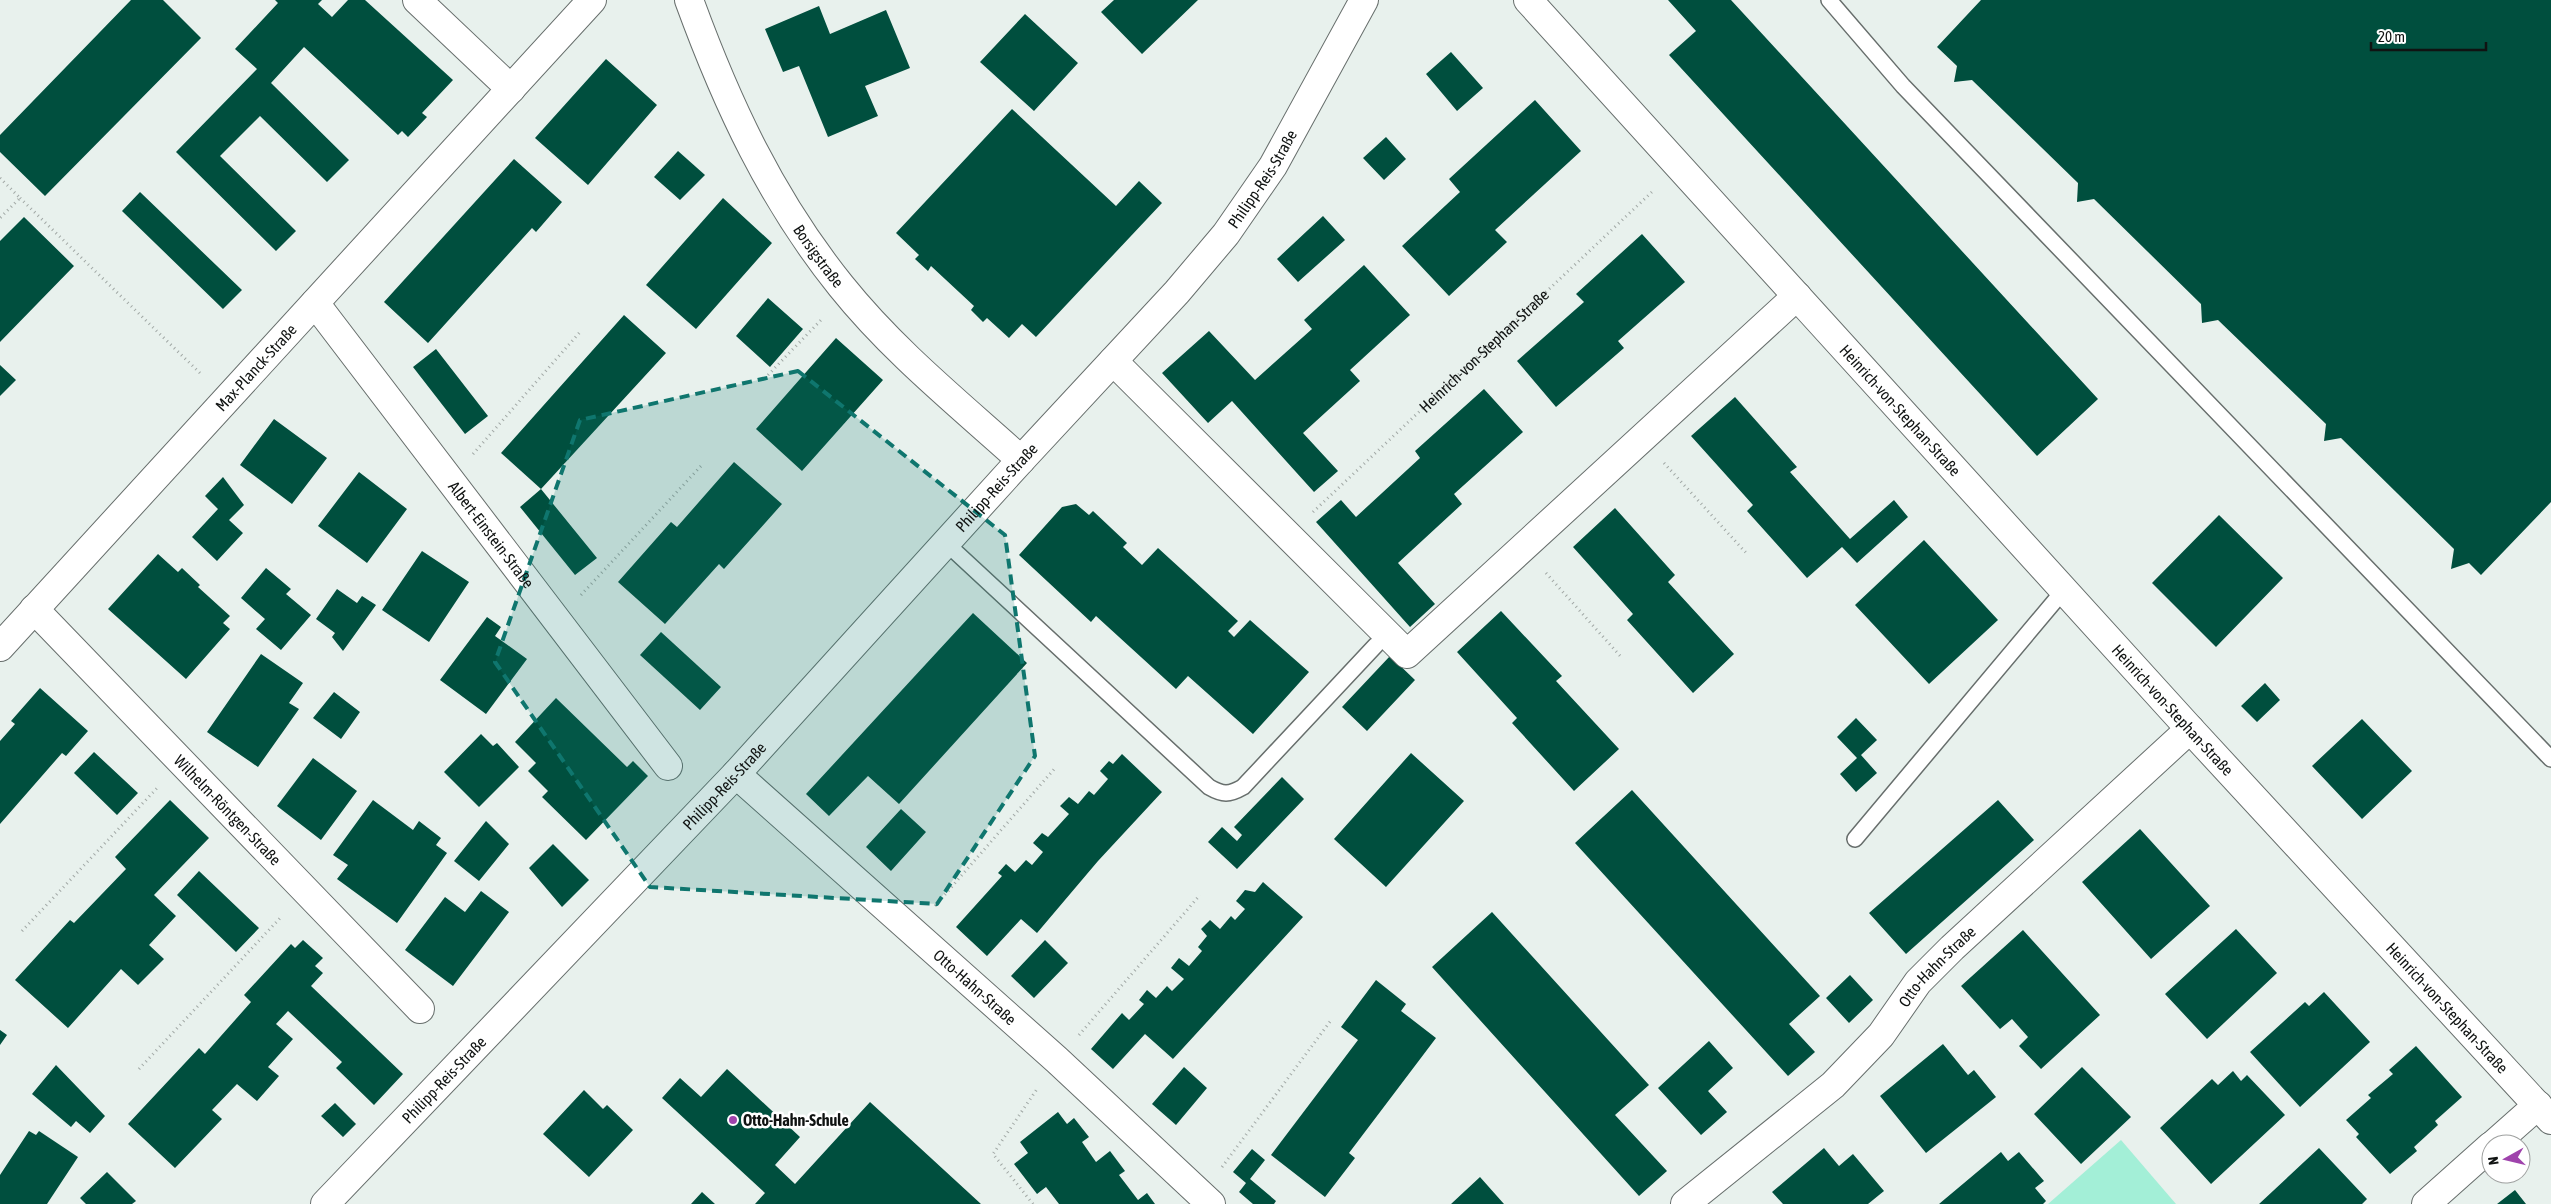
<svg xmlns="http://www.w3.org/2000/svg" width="2551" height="1204" font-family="'Asap Condensed',sans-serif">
<rect width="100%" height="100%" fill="#e8f1ed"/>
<path fill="#a3efd7" d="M2121 1140 2176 1204H2048Z"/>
<path fill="#004f3e" d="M131 0H163L201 38 45 196 0 152V135Z
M275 0H322L318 4 332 17 348 0H365L453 80 422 113 427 117 408 137 402 131 398 135 304 47 271 83 349 160 327 182 260 116 220 156 296 231 276 251 176 152 257 69 235 49 278 3Z
M1114 0H1198L1142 54 1101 12Z
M1668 0H1731L2098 399 2037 456 1669 55 1696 31Z
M1981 0H2551V502L2481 575 2469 563 2451 569 2454 549 2341 438 2324 441 2326 424 2218 320 2202 323 2201 304 2094 199 2077 202 2078 183 1972 80 1954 82 1957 66 1937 47Z
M819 6 830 34 886 10 910 68 865 86 878 116 828 137 799 66 783 72 765 29Z
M1025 14 1078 63 1034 111 980 62Z
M1451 52 1483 88 1457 111 1426 74Z
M606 59 657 105 588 185 535 138Z
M1535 100 1581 151 1495 230 1507 242 1449 296 1402 246 1460 192 1449 179Z
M1012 109 1116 206 1139 181 1162 203 1036 337 1022 324 1009 338 987 318 983 322 971 310 974 306 931 266 928 271 915 259 919 255 896 233Z
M1386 137 1406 159 1384 180 1363 158Z
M678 151 705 175 680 200 654 177Z
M514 159 562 202 536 232 532 228 428 343 384 302Z
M140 192 242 290 223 309 122 211Z
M723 198 772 243 696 329 646 285Z
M1323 216 1345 240 1298 282 1277 259Z
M24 217 74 266 0 342V241Z
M1642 234 1685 282 1618 341 1624 348 1556 407 1517 361 1584 302 1576 294Z
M1364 265 1410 315 1350 370 1360 381 1303 433 1338 471 1314 492 1232 401 1208 423 1162 373 1209 331 1255 380 1312 329 1304 320Z
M768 298 803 329 770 367 736 336Z
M624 315 666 353 541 489 501 453Z
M836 338 883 380 802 471 756 429Z
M436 349 488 416 465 434 413 367Z
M0 365 16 380 0 396Z
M1484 389 1523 432 1454 494 1462 504 1398 563 1435 604 1410 627 1316 522 1341 500 1356 517 1420 458 1415 451Z
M1735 397 1797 467 1790 472 1850 539 1894 500 1908 517 1857 563 1842 547 1807 578 1747 511 1753 505 1691 436Z
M274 419 327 458 292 504 240 465Z
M734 462 782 504 724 569 719 564 665 624 618 582 671 522 677 527Z
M359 472 407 509 367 563 318 526Z
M223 477 244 505 229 520 243 533 217 561 192 537 218 509 205 496Z
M541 489 597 558 575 575 520 507Z
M1076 504 1089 515 1093 511 1127 543 1123 547 1142 565 1158 548 1238 621 1228 631 1234 637 1250 620 1309 672 1253 734 1188 676 1176 689 1096 616 1091 622 1019 555 1062 507Z
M1615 508 1675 575 1668 582 1734 654 1693 693 1627 620 1633 614 1573 547Z
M2219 515 2283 578 2216 647 2152 583Z
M1924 540 1998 620 1929 684 1855 605Z
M422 551 469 582 429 642 382 610Z
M158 554 178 572 182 568 200 585 198 587 230 616 223 623 230 629 186 679 108 609Z
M266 568 291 589 286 594 311 615 281 650 256 629 265 619 241 598Z
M337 589 357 603 362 596 376 605 343 651 332 637 335 633 316 619Z
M1501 611 1562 676 1556 681 1619 749 1574 791 1512 723 1517 718 1457 652Z
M973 613 1027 663 899 804 868 776 829 816 806 794Z
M487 617 501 627 495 636 527 659 486 714 440 680Z
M661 632 721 687 700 710 640 655Z
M261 654 303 683 289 703 299 709 258 767 207 732Z
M1390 656 1415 680 1367 731 1342 707Z
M2265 683 2280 700 2257 722 2241 706Z
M40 688 88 731 66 756 62 753 0 824V741L15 724 11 721Z
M334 692 360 712 341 739 313 718Z
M556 698 627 767 633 761 648 776 586 840 542 797 548 791 528 771 536 763 515 742Z
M1856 718 1877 740 1861 755 1877 773 1856 792 1840 774 1857 758 1837 737Z
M2362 719 2412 771 2362 819 2312 766Z
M481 734 493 746 497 743 519 767 479 807 444 772Z
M94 752 138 793 117 815 74 773Z
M1411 753 1464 801 1386 887 1334 839Z
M1122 754 1162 792 1098 861 1037 933 1021 919 987 956 956 927 1002 876 998 873 1006 864 1015 872 1026 860 1032 865 1043 852 1033 843 1042 833 1048 837 1069 814 1060 806 1069 797 1078 804 1089 791 1094 795 1108 779 1100 771 1109 761 1113 764Z
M313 758 357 791 321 840 277 806Z
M1282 777 1304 799 1237 869 1208 842 1222 827 1237 841 1242 835 1234 827Z
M1632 790 1820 996 1789 1024 1815 1052 1788 1076 1575 843Z
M170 800 209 838 154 895 176 916 149 945 164 959 138 985 121 969 68 1028 15 980 70 920 74 923 126 869 115 857Z
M373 800 413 830 419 821 441 838 436 845 447 853 397 923 337 879 348 865 333 855Z
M1998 800 2034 840 1906 954 1869 913Z
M901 809 926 832 891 871 866 847Z
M486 821 509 844 479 881 454 861Z
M2140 829 2210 906 2151 959 2082 882Z
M553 844 589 880 562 907 529 868Z
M199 871 259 928 236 952 177 895Z
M1263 882 1303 917 1173 1059 1145 1034 1113 1069 1091 1049 1122 1013 1129 1020 1144 1004 1139 1000 1147 990 1156 998 1167 986 1172 991 1184 979 1171 968 1179 958 1189 966 1202 951 1198 947 1207 936 1201 929 1210 920 1220 929 1231 916 1235 920 1245 909 1236 901 1245 890 1255 892Z
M481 891 509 912 453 986 405 950 445 897 465 912Z
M1492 912 1649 1085 1615 1115 1667 1171 1639 1196 1432 967Z
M2236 929 2277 973 2207 1039 2165 994Z
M2023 930 2100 1015 2041 1069 2019 1046 2028 1037 2012 1019 2000 1029 1961 986Z
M303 940 323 958 315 966 323 973 311 986 403 1074 374 1105 336 1068 342 1062 288 1011 276 1024 293 1039 268 1067 279 1076 257 1101 237 1084 212 1110 222 1119 175 1168 128 1124 199 1048 205 1054 251 1002 244 995 291 944 295 948Z
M1045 940 1068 963 1034 998 1011 976Z
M1850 975 1873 1000 1849 1023 1826 998Z
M1376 980 1406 1004 1401 1011 1436 1038 1349 1153 1355 1158 1325 1197 1271 1155 1358 1040 1341 1027Z
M2324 992 2370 1042 2300 1107 2250 1052 2305 1002 2309 1006Z
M0 1030 7 1035 0 1045Z
M1709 1041 1733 1068 1708 1091 1727 1112 1701 1135 1658 1088Z
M1943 1044 1968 1075 1974 1070 1996 1097 1926 1153 1880 1096Z
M2416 1046 2462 1097 2435 1121 2438 1125 2414 1147 2417 1151 2390 1174 2356 1137 2359 1134 2346 1120 2371 1098 2368 1095 2393 1074 2389 1070Z
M56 1065 105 1116 90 1133 76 1121 71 1127 32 1094Z
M1184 1067 1207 1088 1176 1125 1152 1104Z
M2082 1067 2131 1117 2081 1164 2034 1114Z
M727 1069 800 1137 775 1165 795 1184 870 1102 981 1204H755L765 1193 662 1098 680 1078 701 1097Z
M2233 1071 2241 1081 2247 1075 2285 1115 2211 1184 2160 1128 2212 1079 2218 1085Z
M584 1090 603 1109 607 1105 633 1130 589 1177 543 1134Z
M335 1103 356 1124 343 1137 321 1116Z
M1058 1112 1067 1124 1074 1118 1089 1137 1082 1142 1096 1162 1110 1151 1125 1171 1119 1175 1138 1200 1147 1193 1155 1204H1059L1046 1187 1037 1194 1014 1164 1028 1153 1020 1142Z
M29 1131 36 1135 39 1131 78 1157 47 1204H0V1175Z
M1824 1148 1839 1166 1853 1154 1884 1191 1868 1204H1783L1772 1192Z
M2319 1148 2367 1199 2362 1204H2259Z
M1252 1149 1265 1160 1250 1179 1276 1201 1274 1204H1253L1239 1192 1246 1183 1233 1172Z
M2001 1152 2008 1161 2019 1152 2044 1181 2035 1188 2046 1201 2043 1204H1939Z
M107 1172 136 1201 132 1204H86L80 1198Z
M1480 1177 1504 1204H1451Z
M2515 1190 2526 1204H2497Z
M702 1192 715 1204H691Z"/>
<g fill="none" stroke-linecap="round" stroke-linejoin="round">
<g stroke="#676e6c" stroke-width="18">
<path id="service" d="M1829 0 1903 86 2551 759
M946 543 1209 787C1223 795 1229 795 1243 787L1376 645
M1855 839 2064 590"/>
</g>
<g stroke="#676e6c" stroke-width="30">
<g id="minor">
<path d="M417 0 511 89"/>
<path id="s2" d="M689 0C727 104 771 199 841 286 893 351 959 404 1021 460"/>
<path id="s3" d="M1528 0 2190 729 2551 1120"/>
<path id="s4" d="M315 303 668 766"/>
<path d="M1113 361 1407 654 1797 296"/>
<path id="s5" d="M34 609 420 1009"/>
<path id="s6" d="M0 647 592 0"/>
<path id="s7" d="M736 774 1057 1060 1211 1204"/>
<path d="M2494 1144 2538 1105"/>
<path id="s8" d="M325 1204 736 774 1021 460 1177 292 1226 234 1273 166 1364 0"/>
<path id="s9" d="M1685 1204 1833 1085 1881 1035 1918 982 1952 948 2190 729"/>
<path d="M2426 1204 2491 1146"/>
</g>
</g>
<g stroke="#a1a8a5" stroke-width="3" stroke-dasharray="1 4" stroke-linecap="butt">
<path d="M0 178 20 198 0 218"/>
<path d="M20 198 202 375"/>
<path d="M768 375 823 318"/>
<path d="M473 454 580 332"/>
<path d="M1664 463 1748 555"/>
<path id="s1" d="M1313 512 1654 190"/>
<path d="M1546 573 1622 658"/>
<path d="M581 595 701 466"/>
<path d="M935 906 1056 767"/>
<path d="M22 931 159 786"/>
<path d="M1079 1035 1200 895"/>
<path d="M139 1069 282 916"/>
<path d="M1222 1167 1332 1019"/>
<path d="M1033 1204 993 1154 1037 1089"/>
</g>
<use href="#service" stroke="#fff" stroke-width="15"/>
<use href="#minor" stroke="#fff" stroke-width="28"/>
</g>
<path fill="#0f766e" fill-opacity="0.2" stroke="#0f766e" stroke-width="4" stroke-dasharray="10 6" stroke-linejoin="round" d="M798 371 1005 535 1035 756 937 904 650 887 495 662 580 420Z"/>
<circle fill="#9f43ac" stroke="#fff" stroke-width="2" cx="733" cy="1120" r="5"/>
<g text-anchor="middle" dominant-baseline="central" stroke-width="5" stroke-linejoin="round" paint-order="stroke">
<g font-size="16" fill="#101312" stroke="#fff">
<text stroke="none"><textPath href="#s8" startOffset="1390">Philipp-Reis-Straße</textPath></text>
<text stroke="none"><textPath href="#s2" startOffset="288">Borsigstraße</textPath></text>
<text stroke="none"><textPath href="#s1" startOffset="235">Heinrich-von-Stephan-Straße</textPath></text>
<text stroke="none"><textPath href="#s6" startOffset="379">Max-Planck-Straße</textPath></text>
<text stroke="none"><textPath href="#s3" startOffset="554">Heinrich-von-Stephan-Straße</textPath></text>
<text stroke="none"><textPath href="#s8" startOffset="982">Philipp-Reis-Straße</textPath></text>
<text stroke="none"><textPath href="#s4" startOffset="291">Albert-Einstein-Straße</textPath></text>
<text stroke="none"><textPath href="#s3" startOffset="959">Heinrich-von-Stephan-Straße</textPath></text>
<text stroke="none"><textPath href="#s8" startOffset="578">Philipp-Reis-Straße</textPath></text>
<text stroke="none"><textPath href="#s5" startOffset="279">Wilhelm-Röntgen-Straße</textPath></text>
<text stroke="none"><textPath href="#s9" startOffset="348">Otto-Hahn-Straße</textPath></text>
<text stroke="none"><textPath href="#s7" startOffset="320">Otto-Hahn-Straße</textPath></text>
<text stroke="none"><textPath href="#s3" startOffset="1364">Heinrich-von-Stephan-Straße</textPath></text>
<text stroke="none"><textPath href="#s8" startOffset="172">Philipp-Reis-Straße</textPath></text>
</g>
<g font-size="16" font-weight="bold" fill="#101312" stroke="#fff" text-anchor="start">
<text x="743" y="1120">Otto-Hahn-Schule</text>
</g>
</g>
<g transform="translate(2506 1159) rotate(262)"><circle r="24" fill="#ffffff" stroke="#9fa1a0"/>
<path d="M0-4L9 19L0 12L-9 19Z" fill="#9f43ac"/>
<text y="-8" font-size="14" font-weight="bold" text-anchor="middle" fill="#101312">N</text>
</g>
<path d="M2371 42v8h115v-8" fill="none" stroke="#101312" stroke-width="2.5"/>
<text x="2378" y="42" font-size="15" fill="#101312" stroke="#ffffff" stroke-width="4" paint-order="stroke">20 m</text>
</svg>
